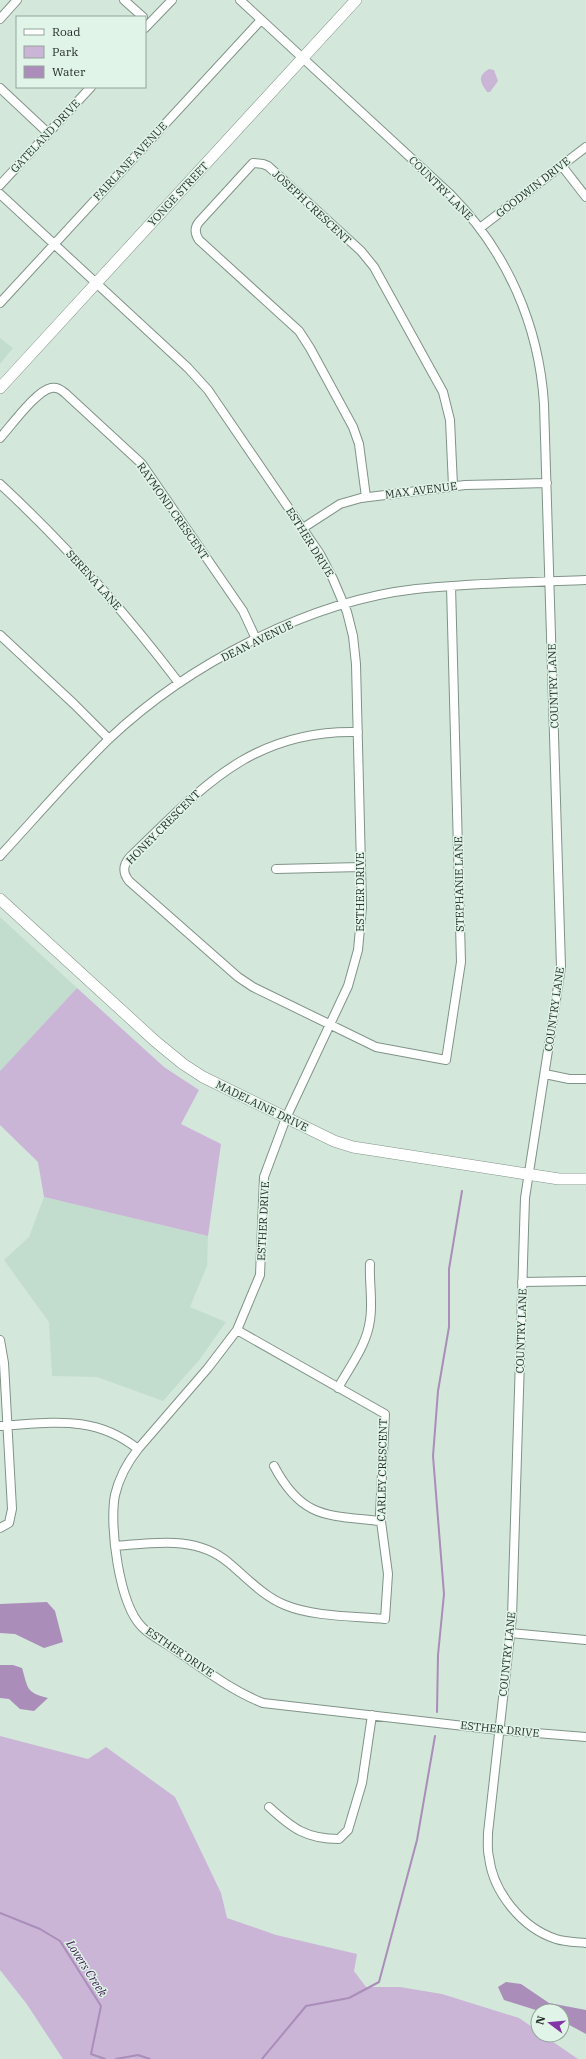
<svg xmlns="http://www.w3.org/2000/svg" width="586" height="2059" font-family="'IBM Plex Serif',serif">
<rect width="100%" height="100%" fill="#d3e7db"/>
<path fill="#c2ddce" d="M0 338 13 348 0 364Z
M0 917 77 988 0 1071Z
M44 1197 208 1236 207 1266 190 1307 226 1322 200 1359 163 1401 97 1377 52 1376 49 1322 4 1260 29 1237Z"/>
<path fill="#cab5d7" d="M489 69 494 70 498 81 490 92H487C480 82 477 76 489 69Z
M77 988 164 1067 199 1090 181 1124 221 1144 208 1236 44 1197 38 1162 0 1125V1071Z
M0 1736 88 1759 106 1747 175 1797 221 1893 227 1918 276 1935 357 1954 354 1971 366 1987H400L442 1994 519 2018 538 2031V2035H543L578 2059H63L26 2003 0 1970Z"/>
<path fill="#aa8db9" d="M47 1602 55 1611 63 1642 44 1648 15 1634 0 1633V1604Z
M0 1665H13L22 1668C28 1688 26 1693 48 1698L34 1711 20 1709 9 1699 0 1698Z
M506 1982 521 1984 549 2003 586 2010V2034L562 2021V2011H539L504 2000 498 1987Z"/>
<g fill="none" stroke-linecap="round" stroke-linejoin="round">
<path stroke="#aa8db9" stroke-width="2" d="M437 1712 438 1655 444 1594 433 1456 438 1391 449 1327V1269L462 1191
M0 1913 40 1929 60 1941 101 2006 91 2054 105 2059
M116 2059 138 2055 150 2059
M262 2059 306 2006 349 1998 379 1982 417 1840 435 1736"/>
<g stroke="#819388" stroke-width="10">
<path id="minor" d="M124 0 143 17
M240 0 451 195C507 252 539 325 544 404L561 967 525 1198 512 1617 488 1833C488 1841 487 1849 489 1857 493 1892 522 1928 556 1939 565 1942 576 1942 586 1943
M0 19 17 0
M145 28 172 0
M0 88 48 133
M562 166 586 197
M0 185 91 87
M0 194 188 368 208 390 320 554 333 579 347 612 353 636 356 664 362 907 358 950 348 986 286 1118 264 1177 260 1275 237 1330 208 1368 138 1449C127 1463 119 1478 115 1495 109 1526 119 1604 142 1627 151 1636 164 1642 174 1649 203 1668 230 1690 263 1703L499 1730 586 1737
M480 228 586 147
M0 303 261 20
M0 438C11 426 36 391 51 388 57 387 60 389 65 393L142 464 243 611 256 639
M0 484C66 545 125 612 179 683
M366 497 359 444 353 427 310 348 299 331 199 240C195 234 194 228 199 222L253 163 263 164 268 166 361 251 374 267 443 392 450 420 453 486
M303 528 340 504 361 498 465 485 547 483
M0 635 74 704 109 739
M358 732C251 729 201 789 130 857 123 865 122 872 129 881L238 977 253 987 376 1047 446 1060 461 962 451 586
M0 856C36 817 71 776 109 739 187 665 309 601 416 589 473 583 529 582 586 580
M276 869 361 867
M545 1074 569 1079H586
M522 1282 586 1281
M0 1340 4 1363 12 1509 9 1523 0 1528
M338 1388C350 1366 367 1345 370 1320 373 1302 369 1282 370 1264
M0 1426C52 1423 94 1414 138 1449
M274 1466C302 1519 327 1515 380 1521
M115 1546C154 1543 197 1535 229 1563 247 1578 263 1596 285 1605 314 1617 354 1616 385 1619L388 1574 380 1514 385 1414 237 1330
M510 1633 586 1640
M269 1807C292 1828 306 1839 339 1839L348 1830 362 1783 372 1715"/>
</g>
<g stroke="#819388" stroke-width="12">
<path id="major" d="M0 388 356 0
M0 899 155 1041 183 1064 203 1077 334 1141 353 1147 559 1179H586"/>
</g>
<use href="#minor" stroke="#fff" stroke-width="8"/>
<use href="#major" stroke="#fff" stroke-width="11"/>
</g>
<g text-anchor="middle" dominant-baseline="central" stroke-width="3" stroke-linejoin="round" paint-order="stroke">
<g font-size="11" fill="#272f2b" stroke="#e0f4e8">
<text transform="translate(45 136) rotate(-47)">GATELAND DRIVE</text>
<text transform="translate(130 161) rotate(-47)">FAIRLANE AVENUE</text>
<text transform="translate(533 187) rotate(-38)">GOODWIN DRIVE</text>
<text transform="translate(441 188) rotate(45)">COUNTRY LANE</text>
<text transform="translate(178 194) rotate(-47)">YONGE STREET</text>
<text transform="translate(312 207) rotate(43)">JOSEPH CRESCENT</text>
<text transform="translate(421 490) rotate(-7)">MAX AVENUE</text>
<text transform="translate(173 511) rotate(55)">RAYMOND CRESCENT</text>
<text transform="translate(310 542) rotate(58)">ESTHER DRIVE</text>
<text transform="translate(94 580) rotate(48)">SERENA LANE</text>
<text transform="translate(257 641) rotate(-26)">DEAN AVENUE</text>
<text transform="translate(553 686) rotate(-92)">COUNTRY LANE</text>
<text transform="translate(163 827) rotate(-45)">HONEY CRESCENT</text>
<text transform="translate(459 884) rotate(-91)">STEPHANIE LANE</text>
<text transform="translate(360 892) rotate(-90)">ESTHER DRIVE</text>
<text transform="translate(554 1009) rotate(-82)">COUNTRY LANE</text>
<text transform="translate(262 1106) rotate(26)">MADELAINE DRIVE</text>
<text transform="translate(263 1221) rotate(-87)">ESTHER DRIVE</text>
<text transform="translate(521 1331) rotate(-88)">COUNTRY LANE</text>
<text transform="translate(382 1470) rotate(-89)">CARLEY CRESCENT</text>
<text transform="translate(180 1652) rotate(34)">ESTHER DRIVE</text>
<text transform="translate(507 1654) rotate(-84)">COUNTRY LANE</text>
<text transform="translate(500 1729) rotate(6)">ESTHER DRIVE</text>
</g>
<g font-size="12" font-style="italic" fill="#3d174e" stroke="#e0f4e8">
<text transform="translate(87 1968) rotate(57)">Lovers Creek</text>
</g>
</g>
<rect x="16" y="16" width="130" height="72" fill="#e0f4e8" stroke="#96a59c"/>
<rect x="24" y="29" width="20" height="6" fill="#ffffff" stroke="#96a59c"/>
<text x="52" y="36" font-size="12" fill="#272f2b">Road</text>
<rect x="24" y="46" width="20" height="12" fill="#cab5d7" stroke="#96a59c"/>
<text x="52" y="56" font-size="12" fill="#272f2b">Park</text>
<rect x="24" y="66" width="20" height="12" fill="#aa8db9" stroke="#96a59c"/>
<text x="52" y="76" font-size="12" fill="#272f2b">Water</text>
<g transform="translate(550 2023) rotate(286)"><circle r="19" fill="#e0f4e8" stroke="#96a59c"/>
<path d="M0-3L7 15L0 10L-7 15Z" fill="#8335a6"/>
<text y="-6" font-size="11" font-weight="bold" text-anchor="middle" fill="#272f2b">N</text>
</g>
</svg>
